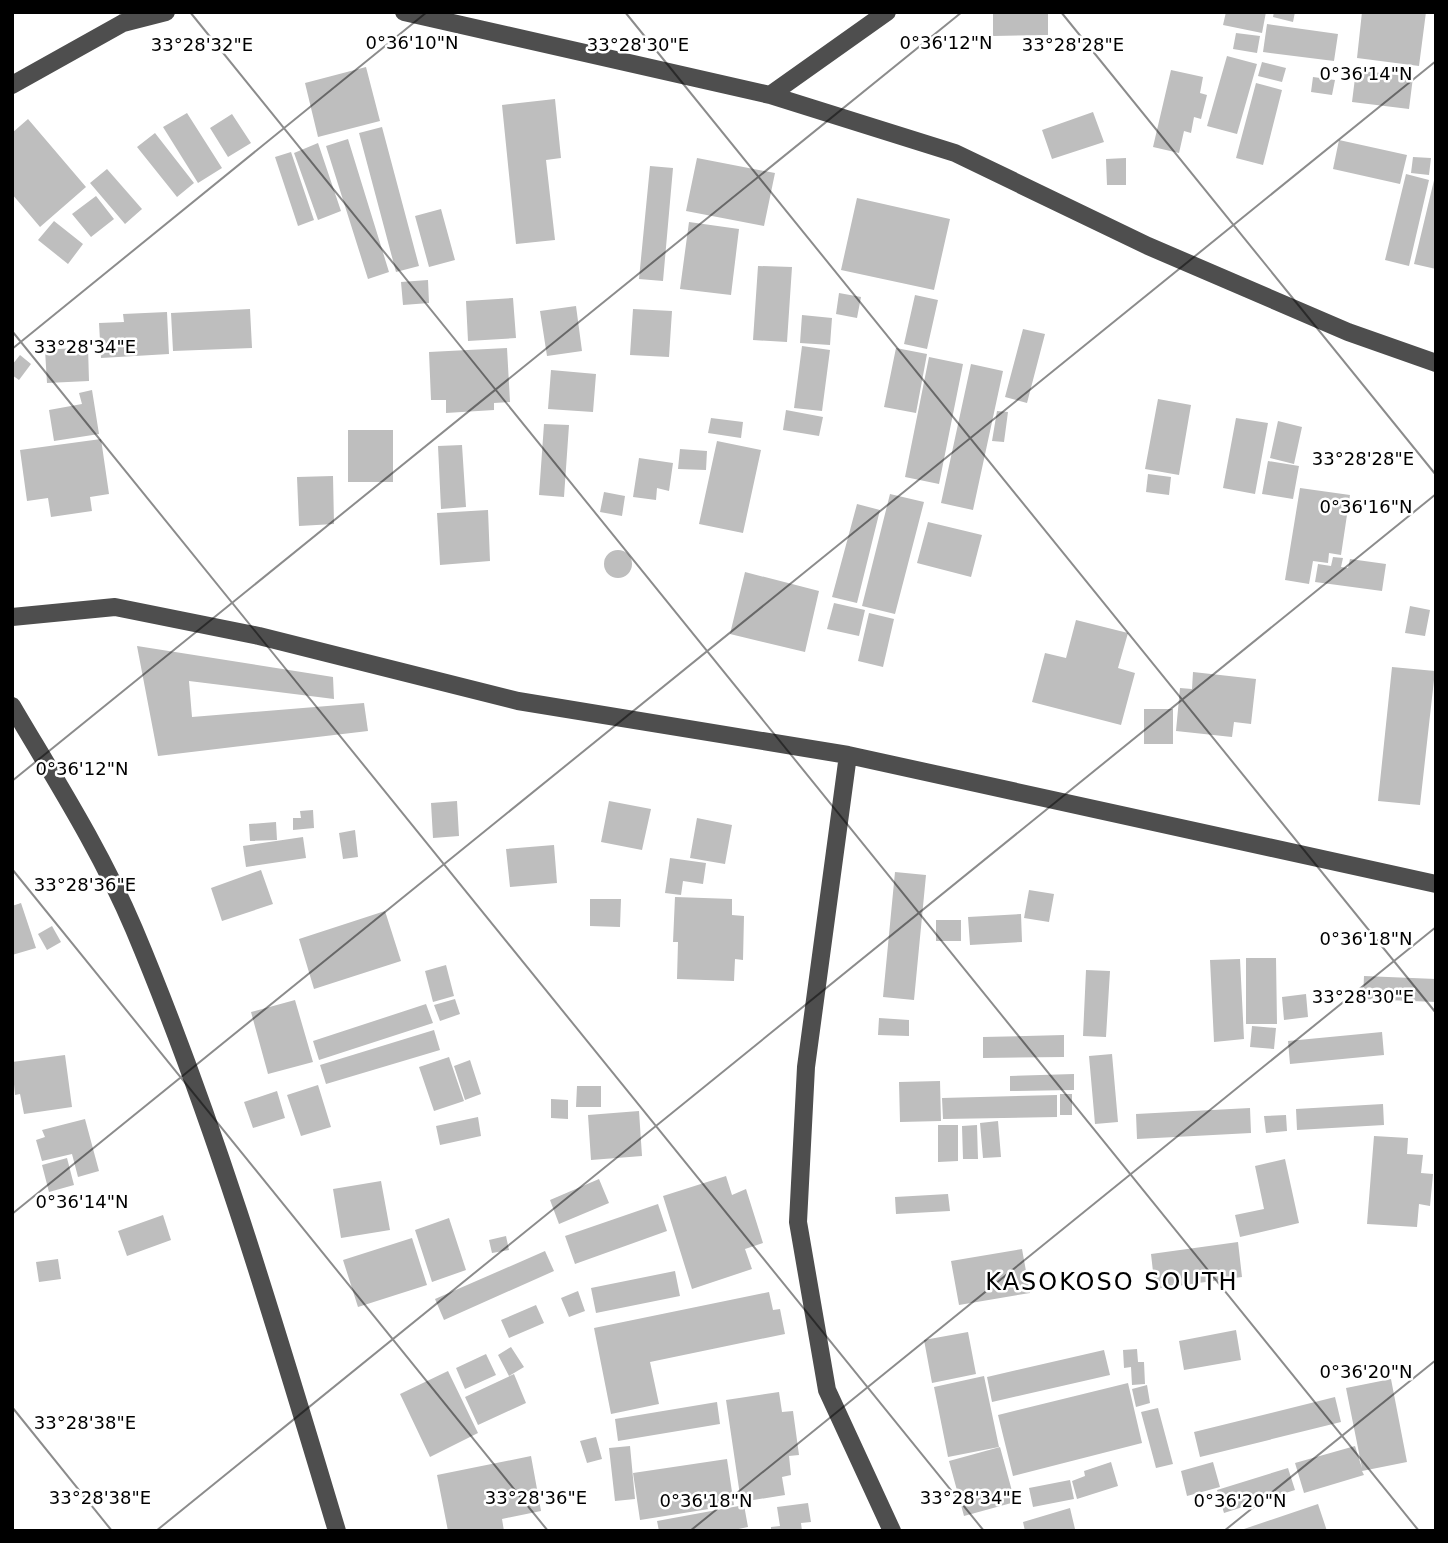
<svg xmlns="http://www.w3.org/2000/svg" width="1448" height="1543" font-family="'DejaVu Sans',sans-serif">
<rect width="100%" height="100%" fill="#fff"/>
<path fill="#bebebe" d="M993 12H1048V35L993 36Z
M1226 12H1266L1262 33 1223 25Z
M1274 12H1295L1293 22 1273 17Z
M1362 12H1426L1419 66 1357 58Z
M1267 24 1338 34 1334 61 1263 52Z
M1236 33 1260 36 1257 53 1233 49Z
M1227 56 1257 64 1237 134 1207 126Z
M1262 62 1286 68 1282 82 1258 76Z
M366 67 380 121 318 137 305 83Z
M1171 70 1203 77 1200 93 1207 95 1201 119 1194 117 1191 133 1184 131 1179 153 1153 147Z
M1356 70 1413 77 1409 109 1352 102Z
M1313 77 1335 80 1332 95 1311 92Z
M1256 83 1282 90 1263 165 1236 158Z
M555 99 561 158 546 160 555 240 516 244 502 105Z
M1093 112 1104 142 1052 159 1042 130Z
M187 113 222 168 198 183 163 127Z
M232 114 251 143 228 157 210 128Z
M28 119 86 187 40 227 12 194V133Z
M382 127 419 266 396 272 359 133Z
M155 133 194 183 177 197 137 147Z
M348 139 389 272 368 279 326 146Z
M1339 140 1407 155 1400 184 1333 169Z
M318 143 341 211 318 220 294 153Z
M291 152 314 220 298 226 275 157Z
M1413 157 1431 158 1429 175 1411 173Z
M697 158 775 173 764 226 686 211Z
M1126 158V185H1107L1106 159Z
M650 166 673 168 663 281 639 279Z
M107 169 142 209 125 224 90 183Z
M1406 174 1429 180 1409 266 1385 260Z
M1435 176 1436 177V269L1414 264Z
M96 196 114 219 91 237 72 214Z
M857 198 950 219 934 290 841 270Z
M441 209 455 260 429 267 415 216Z
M54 221 83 244 68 264 38 240Z
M689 222 739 229 731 295 680 289Z
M758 266 792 267 787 342 753 340Z
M428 280 429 303 403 305 401 282Z
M839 293 861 297 857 318 836 314Z
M915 295 938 300 927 349 904 344Z
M513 298 516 338 468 341 466 301Z
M576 306 582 351 547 356 540 311Z
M250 309 252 348 173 351 171 313Z
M633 309 672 311 669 357 630 355Z
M167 312 169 354 101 358 99 323 124 322 123 314Z
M802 315 832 318 830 345 800 343Z
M1023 329 1045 334 1027 403 1005 397Z
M802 346 830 350 822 411 794 408Z
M88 347 89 381 47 383 45 350Z
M507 348 510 402 494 403V410L446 413V400H431L429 352Z
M896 348 927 354 916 413 884 407Z
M20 355 31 364 19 380 12 375V365Z
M929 357 963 364 939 484 905 477Z
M971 364 1003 371 973 510 941 503Z
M551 370 596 374 593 412 548 409Z
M92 390 99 434 54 441 49 410 82 404 79 393Z
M1158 399 1191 405 1179 475 1145 469Z
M786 410 823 417 819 436 783 430Z
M997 411 1008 412 1004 442 992 441Z
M711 418 743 422 741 438 708 433Z
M1236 418 1268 423 1255 494 1223 488Z
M1278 421 1302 427 1294 464 1270 458Z
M544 424 569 425 564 497 539 495Z
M348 430H393V482H348Z
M101 439 109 494 90 497 92 511 51 517 48 498 27 501 20 450Z
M717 441 761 450 743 533 699 524Z
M462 445 466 507 441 509 438 446Z
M680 449 707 451 706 470 678 469Z
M639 458 673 463 669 491 657 488 656 500 633 497Z
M1268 461 1299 466 1293 499 1262 494Z
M1148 474 1171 477 1169 495 1146 492Z
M333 476 334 524 299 526 297 477Z
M1300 488 1350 495 1341 555 1329 553 1328 563 1313 561 1309 584 1285 580Z
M604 492 625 496 622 516 600 512Z
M890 494 924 502 895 614 862 606Z
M857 504 880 510 857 603 832 597Z
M488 510 490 561 440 565 437 513Z
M928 522 982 535 971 577 917 563Z
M604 564a14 14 0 1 1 28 0a14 14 0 1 1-28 0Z
M1333 557 1343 558 1341 567 1348 568 1350 559 1386 564 1382 591 1315 582 1318 564 1331 566Z
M745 572 819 591 805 652 730 634Z
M834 603 865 610 859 636 827 629Z
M1410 606 1430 610 1425 636 1405 633Z
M869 613 894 619 883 667 858 661Z
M1076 620 1128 633 1118 668 1135 673 1121 725 1032 702 1045 653 1066 658Z
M137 646 333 677 334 699 189 681 192 717 364 703 368 731 158 756Z
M1392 667 1435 671 1420 805 1378 801Z
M1193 672 1256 679 1251 724 1234 722 1232 737 1176 731 1180 688 1192 689Z
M1144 709H1173V744H1144Z
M457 801 459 836 433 838 431 803Z
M609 801 651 809 642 850 601 842Z
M313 810 314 828 293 830V818H301L300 811Z
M697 818 732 825 725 864 690 858Z
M276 822 277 840 250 841 249 824Z
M355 830 358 857 343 859 339 833Z
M303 837 306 858 246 867 243 846Z
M554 845 557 883 510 887 506 849Z
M670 858 706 863 703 884 683 881 681 895 665 893Z
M261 870 273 904 222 921 211 888Z
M895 872 926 875 914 1000 883 997Z
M1029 890 1054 894 1049 922 1024 918Z
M675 897 732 899V915L744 916 743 960 735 959 734 981 677 979 678 942H673Z
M590 899H621L620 927 590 926Z
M21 903 36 948 12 955V906Z
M385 911 401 961 314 989 299 939Z
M1021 914 1022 942 970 945 968 917Z
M936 920H961V941H936Z
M52 926 61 942 47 950 38 934Z
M1246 958H1276L1277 1024H1246Z
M1240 959 1244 1039 1214 1042 1210 960Z
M446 965 454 996 433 1002 425 971Z
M1086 970 1110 971 1106 1037 1083 1036Z
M1364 976 1436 979V1002L1363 999Z
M1306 994 1308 1017 1284 1020 1282 997Z
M455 999 460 1014 440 1021 434 1005Z
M295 1000 313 1062 268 1074 251 1012Z
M426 1004 433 1023 319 1060 313 1041Z
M879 1018 909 1020V1036L878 1035Z
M1252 1026 1276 1028 1274 1049 1250 1047Z
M434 1030 440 1050 326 1084 320 1065Z
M1382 1032 1384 1055 1290 1064 1288 1041Z
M1064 1035V1057L983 1058V1037Z
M1112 1054 1118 1122 1095 1124 1089 1056Z
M65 1055 72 1107 24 1114 20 1094 15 1095 12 1062Z
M449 1057 464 1101 434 1111 419 1067Z
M470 1060 481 1094 465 1100 454 1066Z
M1074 1074V1090L1010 1091V1076Z
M940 1081 941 1121 900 1122 899 1082Z
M318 1085 331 1127 301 1136 287 1095Z
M577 1086H601V1107H576Z
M277 1091 285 1118 253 1128 244 1102Z
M1060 1094H1072V1115H1060Z
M1057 1095V1117L943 1119 942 1098Z
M551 1099 568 1100V1119L551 1118Z
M1383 1104 1384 1125 1297 1130 1296 1109Z
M1250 1108 1251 1133 1137 1139 1136 1114Z
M639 1111 642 1156 591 1160 588 1115Z
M1286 1115 1287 1131 1266 1133 1264 1116Z
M478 1117 481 1136 440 1145 436 1126Z
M85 1119 99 1171 78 1177 72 1154 42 1161 36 1140 45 1137 42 1130Z
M998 1121 1001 1157 983 1158 980 1123Z
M938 1125H958V1161L938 1162Z
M977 1125 978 1159H963L962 1126Z
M1374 1136 1408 1138 1407 1154 1423 1155 1421 1173 1433 1174 1430 1206 1419 1204 1417 1227 1367 1224Z
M67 1158 74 1185 49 1192 42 1165Z
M1285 1159 1299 1223 1240 1237 1235 1215 1264 1209 1255 1166Z
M726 1176 732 1195 746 1189 763 1243 745 1249 752 1269 692 1289 663 1196Z
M599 1179 609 1203 559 1224 550 1200Z
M381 1181 390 1230 341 1238 333 1189Z
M948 1194 950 1211 896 1214 895 1197Z
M658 1204 667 1231 575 1264 565 1236Z
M163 1215 171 1240 127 1256 118 1231Z
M449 1218 466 1270 432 1282 415 1230Z
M506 1236 509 1250 492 1253 489 1240Z
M412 1238 427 1285 358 1307 343 1260Z
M1238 1242 1242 1277 1155 1289 1151 1254Z
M1022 1249 1030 1293 959 1305 951 1261Z
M545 1251 554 1271 444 1320 435 1299Z
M58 1259 61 1279 39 1282 36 1262Z
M675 1271 680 1296 596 1313 591 1288Z
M578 1291 585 1311 569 1317 561 1298Z
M769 1292 773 1310 780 1309 785 1334 650 1362 659 1404 611 1414 594 1328Z
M536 1305 544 1323 509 1338 501 1320Z
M1236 1330 1241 1360 1184 1370 1179 1341Z
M968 1332 976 1374 932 1383 924 1340Z
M511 1347 524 1367 509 1376 498 1355Z
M1137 1349 1138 1362H1144L1145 1384 1132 1385 1131 1367 1124 1368 1123 1350Z
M1104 1350 1110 1375 992 1402 987 1377Z
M486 1354 496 1375 465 1389 456 1368Z
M448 1371 478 1433 430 1457 400 1394Z
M514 1374 526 1403 478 1425 465 1397Z
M984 1376 999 1447 948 1457 934 1387Z
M1391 1379 1407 1462 1362 1471 1364 1475 1304 1493 1295 1463 1355 1446 1362 1468 1346 1388Z
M1128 1383 1142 1443 1013 1476 998 1415Z
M1147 1385 1150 1403 1136 1407 1132 1389Z
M779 1392 782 1412 793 1411 799 1455 789 1456 791 1475 782 1477 785 1495 741 1502 726 1400Z
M1335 1397 1341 1422 1200 1457 1194 1432Z
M717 1402 720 1424 618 1441 615 1419Z
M1158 1408 1173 1464 1156 1468 1141 1412Z
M596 1437 602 1459 587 1463 580 1441Z
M630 1446 635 1499 615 1501 609 1448Z
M1000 1447 1015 1502 964 1516 949 1461Z
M531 1456 541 1511 502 1519 504 1531H448L437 1475Z
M727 1459 734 1505 640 1520 633 1473Z
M1111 1462 1118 1486 1077 1499 1072 1481 1085 1476 1084 1471Z
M1213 1462 1220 1487 1187 1496 1181 1471Z
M1288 1468 1295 1490 1224 1513 1217 1490Z
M1070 1480 1074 1499 1033 1507 1029 1488Z
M808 1503 811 1522 801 1523 802 1531H771V1527L780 1526 777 1507Z
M1318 1504 1327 1531H1241V1530Z
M744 1505 748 1527 729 1531H659L657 1521Z
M1070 1508 1075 1529 1025 1531 1023 1522Z"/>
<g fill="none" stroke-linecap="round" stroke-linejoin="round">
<path stroke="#4e4e4e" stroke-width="18" d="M404 12 770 95 955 153 1148 246 1348 332 1436 363
M12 85 123 23 166 12
M770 95 887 12
M12 617 115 607 259 636 518 701 848 755 1436 884
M12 706C55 779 101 851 134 929 216 1124 276 1328 337 1531
M848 755 806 1067 798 1222 827 1390 892 1531"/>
</g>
<path fill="none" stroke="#000" stroke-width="2" stroke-opacity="0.45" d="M190 12 1419 1531M625 12 1436 1013M1061 12 1436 475M12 331 984 1531M12 349 427 12M12 781 962 12M12 869 548 1531M12 1214 1436 61M12 1407 112 1531M156 1531 1436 494M690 1531 1436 927M1224 1531 1436 1360"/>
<g text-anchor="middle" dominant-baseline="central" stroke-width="5" stroke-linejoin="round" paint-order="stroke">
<g font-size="24" letter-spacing="2" fill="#000" stroke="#fff">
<text x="1112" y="1282">KASOKOSO SOUTH</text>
</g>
</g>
<g font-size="18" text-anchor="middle" fill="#000" stroke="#fff" stroke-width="5" stroke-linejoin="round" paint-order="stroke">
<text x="412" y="49">0°36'10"N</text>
<text x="946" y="49">0°36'12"N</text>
<text x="202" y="51">33°28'32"E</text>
<text x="638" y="51">33°28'30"E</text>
<text x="1073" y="51">33°28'28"E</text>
<text x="1366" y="80">0°36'14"N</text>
<text x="85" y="353">33°28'34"E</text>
<text x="1363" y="465">33°28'28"E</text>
<text x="1366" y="513">0°36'16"N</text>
<text x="82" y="775">0°36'12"N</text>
<text x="85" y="891">33°28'36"E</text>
<text x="1366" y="945">0°36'18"N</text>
<text x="1363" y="1003">33°28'30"E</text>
<text x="82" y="1208">0°36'14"N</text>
<text x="1366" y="1378">0°36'20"N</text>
<text x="85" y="1429">33°28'38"E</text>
<text x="100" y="1504">33°28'38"E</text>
<text x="536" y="1504">33°28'36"E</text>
<text x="971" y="1504">33°28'34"E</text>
<text x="706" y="1507">0°36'18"N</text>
<text x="1240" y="1507">0°36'20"N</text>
</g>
<rect width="1448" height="1543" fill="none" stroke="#000000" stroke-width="28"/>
</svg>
